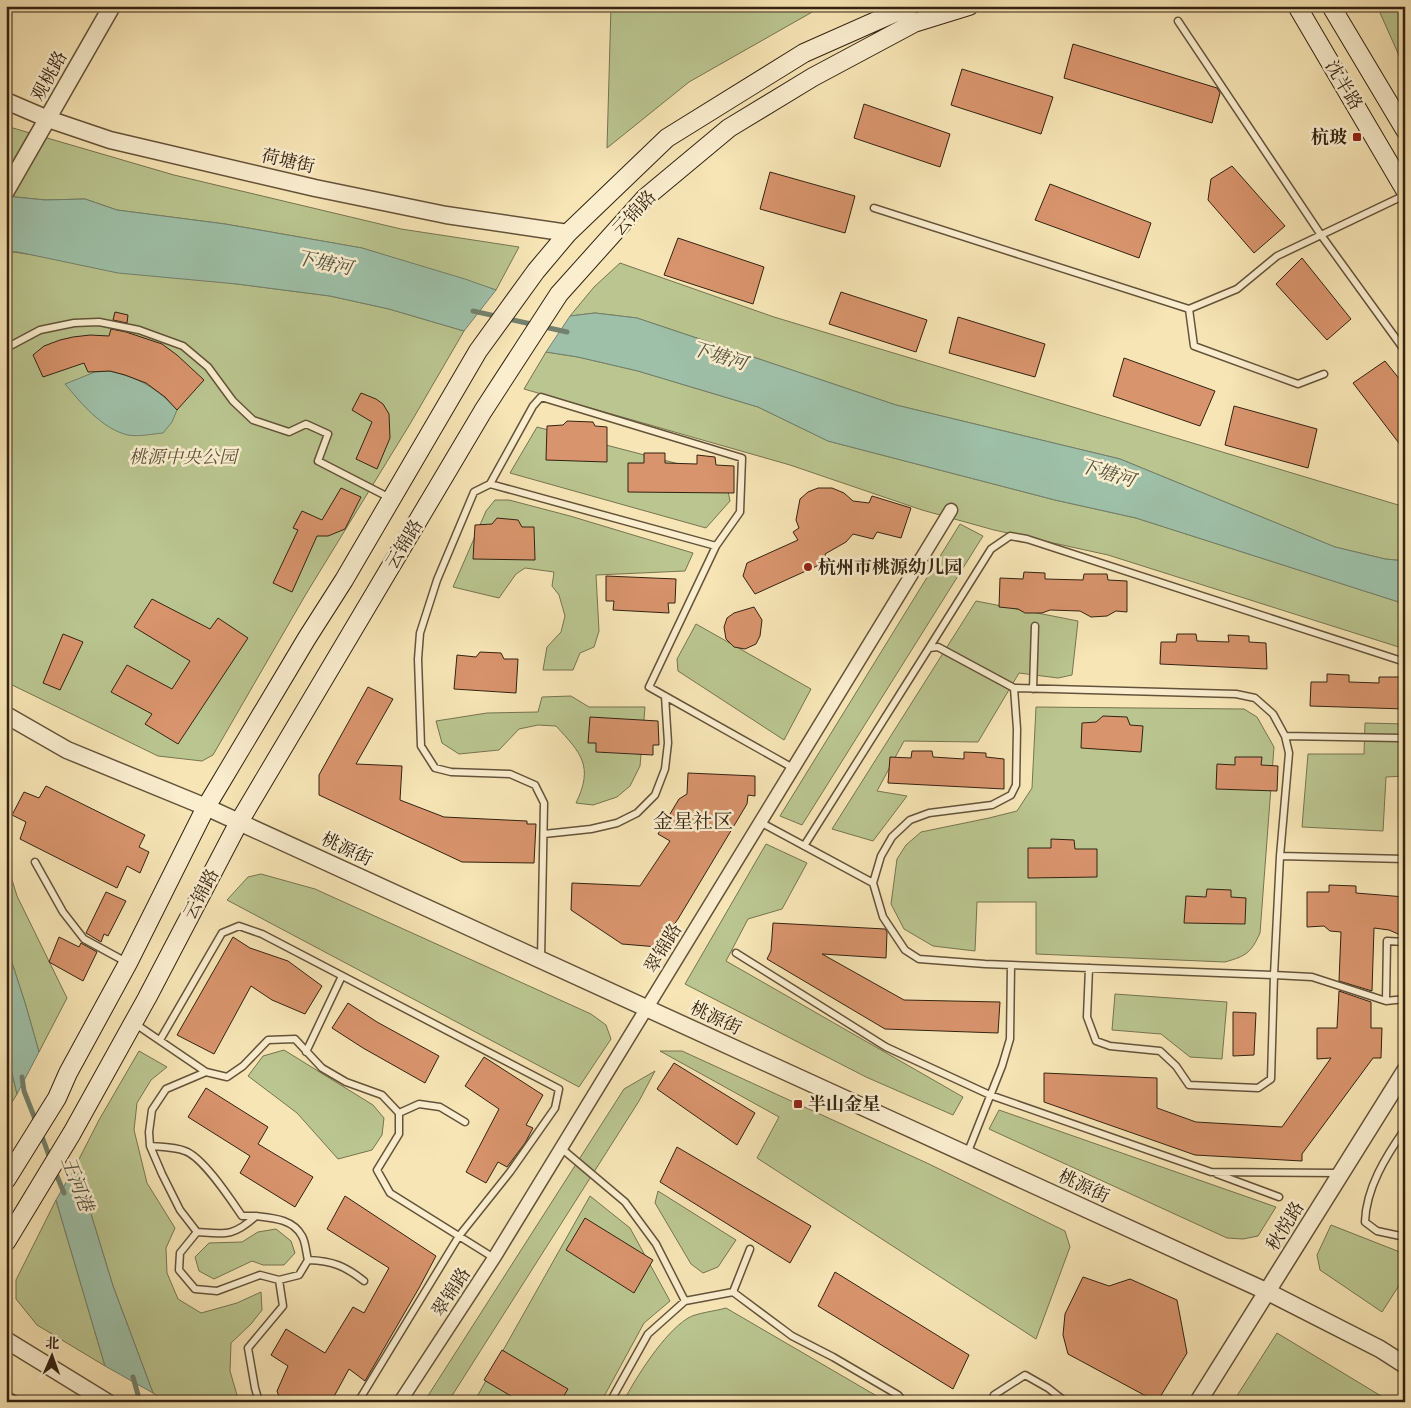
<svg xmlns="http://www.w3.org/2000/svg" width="1411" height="1408" font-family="Alegreya,'Noto Serif SC',serif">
<rect width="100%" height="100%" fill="#f7e5b5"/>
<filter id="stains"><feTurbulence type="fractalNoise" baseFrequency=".004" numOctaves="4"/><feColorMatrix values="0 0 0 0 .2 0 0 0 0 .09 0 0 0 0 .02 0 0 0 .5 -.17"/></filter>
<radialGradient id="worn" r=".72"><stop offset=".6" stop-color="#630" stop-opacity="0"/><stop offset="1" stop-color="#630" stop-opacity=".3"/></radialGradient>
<path fill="#bac58f" stroke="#767450" d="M611 6H682L814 11 689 82 607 148Z
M1377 6H1405V69Z
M6 126 174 175 401 229 519 247 496 290 362 248 225 224 117 210 85 199 45 200 6 196Z
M6 251 237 284 330 296 389 309 464 331 410 424 306 594 213 755 202 761 158 756 6 682Z
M620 263 774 317 1405 507V561L1385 559 1335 547 1120 459 896 405 637 318 595 313 570 316 594 287Z
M546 352 578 357 638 371 758 407 828 441 1055 500 1136 518 1405 604V649L1108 555 994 530 922 510 790 465 524 389Z
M537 427 725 476 730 501 706 528 510 473Z
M495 500H509L570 516 693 553 685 571 596 575 599 631 594 647 580 653 573 670H543L547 647 561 632 565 616 559 595 552 586 554 572 525 568 516 574 499 598 453 587 486 511Z
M960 524 983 536 802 825 780 816Z
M976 601 1078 621 1072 675 1058 678 1019 673 978 742 904 741 877 791 907 796 873 841 832 829Z
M696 624 811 689 784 740 678 671 677 659Z
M571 696 589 707H645L640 766 630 786 617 797 593 805 576 803C594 766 581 753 556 726L538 725 519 729 499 750 459 754 442 743 436 721 487 713 538 712 542 697Z
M1036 707 1244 709 1257 717 1274 747 1260 933C1251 953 1246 956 1225 962L1036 954V902H977L975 951 933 946 904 929 891 904 897 859 906 845 921 832 989 818 1017 811 1032 788Z
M1365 723 1405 724V776L1386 777 1383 831 1302 827 1308 754H1364Z
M766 844 807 863 782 909 748 919 726 961 963 1097 953 1115 866 1077 685 984Z
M6 860 17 896 67 998 39 1052 26 1006 6 944Z
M261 874 315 889 591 1014 606 1025 611 1039 579 1087 227 900 248 877Z
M1115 994 1227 1002 1222 1059 1190 1057 1161 1034 1112 1030Z
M6 1048 17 1094 6 1112Z
M284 1050 373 1105 384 1118 382 1135 372 1150 338 1159 297 1113 248 1076 263 1056Z
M139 1051 167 1067 151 1080 137 1103 134 1130 147 1183 175 1228 166 1248 167 1273 178 1299 201 1313 237 1303 261 1292 262 1310 251 1324 231 1343 230 1371 239 1402H166L153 1393 113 1286 76 1165 99 1120Z
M660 1051H682L929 1164 1065 1231 1070 1247 1036 1339 757 1158 779 1117Z
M655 1071 639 1101 448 1402H424L624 1089Z
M999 1110 1276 1207 1258 1236 1243 1239 1227 1238 989 1129Z
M658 1191 736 1240 718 1267 703 1273 691 1264 655 1203Z
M590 1196 630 1228 670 1301 644 1323 601 1402H474Z
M56 1200 105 1366 37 1325 16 1299V1280Z
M1331 1225 1405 1254V1276L1382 1312 1320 1270 1317 1255Z
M276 1229 291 1241 295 1253 284 1265H263L252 1261 214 1279 199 1271 195 1257 209 1243 242 1242 258 1232Z
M726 1308 887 1402H623C637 1376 663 1334 688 1318 696 1313 716 1311 726 1308Z
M1277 1333 1391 1402H1233Z"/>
<path fill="#9ec0a8" stroke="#73816c" d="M6 196 45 200 85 199 117 210 225 224 362 248 465 279 496 290 464 331 389 309 330 296 237 284 118 273 18 252 6 251Z
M595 313 637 318 896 405 1120 459 1335 547 1385 559 1405 561V604L1136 518 1055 500 828 441 758 407 638 371 578 357 546 352 570 316Z
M110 371C139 378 157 388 177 410L172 422 163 433C151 434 139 437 128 435 102 429 81 403 65 384L95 372Z
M6 944 26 1006 39 1052 17 1094 6 1048Z
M76 1165 113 1286 153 1393 105 1366 56 1200Z"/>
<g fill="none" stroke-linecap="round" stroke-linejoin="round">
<path stroke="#73816c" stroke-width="5" d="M473 311 567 332
M22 1077 24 1091 37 1124
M40 1131 51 1161
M54 1169 64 1193
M133 1377 140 1402"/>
</g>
<path fill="#d8946c" stroke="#321" d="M1073 44 1217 88 1220 93 1212 123 1064 78Z
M962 69 1053 97 1041 134 951 105Z
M864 104 950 134 940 167 854 138Z
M1232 166 1285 226 1254 253 1208 200 1211 179Z
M770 172 855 196 845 233 760 209Z
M1050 184 1151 223 1139 258 1035 220Z
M678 238 764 267 753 304 664 275Z
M1302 258 1351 319 1327 340 1276 284Z
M841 292 927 320 916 352 829 324Z
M115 312 128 315 127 323 113 320Z
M958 317 1045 344 1035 377 949 353Z
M111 329 126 332 162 344 177 355 204 380 177 410 165 397 146 383 125 375 110 371 88 372 84 363 43 377 33 355 44 346 60 340 73 337 90 335 109 336Z
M1124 358 1215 391 1200 426 1113 396Z
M1385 361 1405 386V451L1353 383Z
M361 393 376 399 383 404 389 414 390 438 377 469 356 459 372 422 352 410Z
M1234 406 1317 429 1308 468 1225 445Z
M567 421 593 422 595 426 607 427V462L546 460 547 426 563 425Z
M644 453H665V463L697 464V455L715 457 716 465 734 466V493L628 492V463H644Z
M341 488 361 497 345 529 328 536H317L292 592 273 583 298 530 293 528 302 511 322 520Z
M818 488H832L844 493 853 501 869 503 872 496 911 508 901 538 877 532 873 539 853 534 846 542 825 554 828 561 755 594 743 576 747 563 798 540 793 532 799 528 796 520 800 499 808 492Z
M497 518 518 520 522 527H534L535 560 473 559 475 525 492 524Z
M1024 572 1045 573V579L1083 580 1084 574H1107L1108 580 1127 581V612L1116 611 1107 616 1091 617 1080 611 1050 610 1042 613H1025L1018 609 999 607 1000 578 1023 579Z
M606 576 676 579 675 603H668L669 613 613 610 614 601H606Z
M152 599 210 629 218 618 248 638 178 744 145 724 152 714 111 692 127 665 172 689 190 661 134 627Z
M754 607 762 620 760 636 756 644 745 649 734 647 726 639 724 627 727 618 734 613Z
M63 634 83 642 60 690 43 683Z
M1177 634H1196L1197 641 1229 642 1228 635 1249 636V642L1266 643 1267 669 1160 664 1161 642H1176Z
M480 652 501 653 504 659H518L516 693 454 689 457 655 476 657Z
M1327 674 1349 675V682L1379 683V677H1401V683H1405V709L1310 706 1311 682H1327Z
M368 687 393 699 356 764 402 766 400 800 444 817 527 821V824H536L534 863 462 862 319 795V775Z
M1103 716 1127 717 1130 725 1143 726 1141 752 1081 748 1082 723 1096 722Z
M590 717 658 721 659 745H653V755L596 752V743H588Z
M912 751H932L933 757 964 759V752L986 753V757L1004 759V789L888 783 890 757 911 758Z
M1235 757H1262L1261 765 1278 766 1277 791 1216 789 1217 764 1235 765Z
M688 773 755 776V796L748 795 747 804 678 919 658 947 622 944 571 910 572 883 640 886 670 841 658 834 679 799 687 794Z
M46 786 145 835 139 847 149 852 140 873 127 866 117 888 20 839 26 822 12 815 24 792 39 798Z
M1051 839 1074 840 1075 849H1097V877L1028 878V848H1051Z
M1329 885 1356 886V893L1405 897V937L1389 930 1374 928 1372 991 1339 981 1341 932 1330 931 1324 926 1307 927V892H1329Z
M1207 889 1231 890V897L1246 898 1245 924 1184 923 1186 896 1206 897Z
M106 892 126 901 108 936 104 934 101 942 86 933Z
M773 923 885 929 887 932 886 958 822 954 904 1000 1000 1002 998 1033 885 1029 767 959 771 951Z
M59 937 79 947 81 943 97 952 83 981 49 962Z
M233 937 250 948 288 961 322 986 305 1014 272 1000 251 986 214 1054 177 1035Z
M1339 991 1371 1002V1028H1382L1381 1058H1373L1302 1154V1161L1195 1155 1044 1102V1073L1157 1078V1108L1196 1122 1282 1127 1331 1058 1317 1059V1028H1337Z
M348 1003 377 1022 439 1056 425 1083 363 1048 332 1028Z
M1233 1012 1256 1013 1254 1055 1233 1056Z
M484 1057 543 1095 526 1125 533 1128 525 1143 507 1167 498 1162 486 1183 466 1172 499 1109 465 1086Z
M674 1063 755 1113 737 1145 657 1089Z
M206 1088 268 1127 258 1144 313 1177 295 1207 240 1173 250 1156 188 1117Z
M677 1147 811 1226 790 1263 660 1182Z
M345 1196 436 1256 419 1288 365 1381 349 1369 331 1402H281L277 1391 288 1366 271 1355 286 1329 325 1353 353 1307 364 1313 389 1268 327 1229Z
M585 1218 653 1260 634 1293 566 1250Z
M835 1272 969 1355 953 1389 818 1306Z
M1083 1277 1109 1286 1130 1279 1177 1300 1187 1353 1157 1402 1068 1354 1063 1335 1065 1314Z
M502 1350 568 1389 560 1402H521L484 1380Z"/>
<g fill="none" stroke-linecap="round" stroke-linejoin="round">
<g stroke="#64533a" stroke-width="9">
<path id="service" d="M1178 21 1321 235 1405 351
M874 208 1189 309 1194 346 1298 384 1324 374
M1189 309 1237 289 1277 256 1405 195
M6 352 10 346 40 330 74 323 99 322 139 330 183 346 208 367 233 401 253 420 289 432 306 424 328 434 318 461 390 498
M490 484 716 546 649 687 793 768
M929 648 991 549 1010 536 1027 539 1405 662
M1033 689 1035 626
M1285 736 1400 738
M760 822 873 883
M544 834 591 829 617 823 637 813 655 795 665 769 668 743 665 696
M804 846 929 648 938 647 1014 688 1236 694 1255 698 1273 714 1285 736 1289 753 1280 856 1274 975 985 964 919 959 905 950 883 917 873 883 881 856 892 837 910 820 929 813 992 805 1011 795 1016 785 1017 729 1014 688
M1280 856 1405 859
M35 862 63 912 84 939 128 963
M736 953 886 1047 990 1095 1211 1172 1339 1173
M541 959 544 803 535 785 510 774 451 772 435 768 421 746 418 659 420 633 437 580 474 492 490 484 533 406 541 397 742 458 740 512 716 546
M1089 968 1087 1017 1096 1041 1110 1046 1160 1051 1176 1066 1189 1085 1258 1088 1271 1079 1274 975 1312 977 1386 1001 1405 999
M1386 1001 1387 941 1405 942
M134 1023 206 1072 227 1077 243 1066 268 1040 295 1039 322 1068 346 1082 382 1095 399 1113V1134L377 1170 390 1193 494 1258
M160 1040 222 933 239 926 262 934 559 1089 555 1108 510 1172 459 1236 358 1402
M306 1052 342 976
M206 1072 166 1089 152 1110 149 1132 150 1146 162 1174 180 1210 197 1232 180 1253 179 1270 195 1289 217 1291 260 1275 279 1280 299 1275 308 1260C333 1261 345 1266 364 1281
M399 1113 419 1104 440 1107 465 1122
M1405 1129C1386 1156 1366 1188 1365 1222L1377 1231 1405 1237
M150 1146C161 1147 175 1147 185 1151 203 1157 231 1200 242 1216H256
M561 1148 625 1202 656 1244 685 1301
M967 1154 1002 1066 1010 1039 1011 965
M1217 1174 1279 1197
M197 1232C225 1234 233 1237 256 1216 273 1218 293 1219 302 1236 306 1243 306 1253 308 1260
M733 1292 750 1249
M7 1402 11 1397 19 1402
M259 1402 255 1388 248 1348 283 1306 279 1280
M610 1402 648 1334 685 1301 733 1292 792 1336 833 1357 898 1395 904 1402
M991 1402 994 1395 1025 1375 1048 1388 1066 1402"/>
</g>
<g stroke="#64533a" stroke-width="15">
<path id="minor" d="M400 1402 494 1258 951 510"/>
</g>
<g stroke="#64533a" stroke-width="19">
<path id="tertiary" d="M6 101 48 119 110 140 315 188 446 215 568 233
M6 191 112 6
M6 715 67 750 206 807 1268 1292 1380 1349 1405 1365
M6 1340 107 1402
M1198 1402 1405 1071"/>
</g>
<g stroke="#321" stroke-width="20">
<path id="secondary" d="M1297 6 1405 190
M1331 6 1405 130
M6 1180 57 1098 68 1073 128 963 206 807 307 638 344 580 478 351 536 271 568 233 667 138 804 53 910 6
M6 1242 72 1133 147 998 239 822 483 411 559 294 645 198 729 128 813 77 914 23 969 6"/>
</g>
<use href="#service" stroke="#faeecf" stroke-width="6"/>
<use href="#minor" stroke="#faeecf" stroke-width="12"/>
<use href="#tertiary" stroke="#faeecf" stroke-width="16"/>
<use href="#secondary" stroke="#faeecf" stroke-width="18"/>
</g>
<g fill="#8f2418" stroke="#faeecf" stroke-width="2">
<rect x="1352" y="132" width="10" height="10" rx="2.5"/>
<circle cx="808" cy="567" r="5"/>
<rect x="793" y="1099" width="10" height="10" rx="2.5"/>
</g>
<g text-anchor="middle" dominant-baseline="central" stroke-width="5" stroke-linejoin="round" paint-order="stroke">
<g font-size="18" fill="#321" stroke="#faeecf">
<text transform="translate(49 76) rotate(-61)">观桃路</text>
<text transform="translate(1344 85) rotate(59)">沈半路</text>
<text transform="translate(288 161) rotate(13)">荷塘街</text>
<text transform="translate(634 213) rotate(-47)">云锦路</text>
<text transform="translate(404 544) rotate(-59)">云锦路</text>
<text transform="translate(347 849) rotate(25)">桃源街</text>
<text transform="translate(201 894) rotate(-62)">云锦路</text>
<text transform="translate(663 948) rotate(-59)">翠锦路</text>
<text transform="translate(716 1018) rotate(25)">桃源街</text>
<text transform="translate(1084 1186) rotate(25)">桃源街</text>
<text transform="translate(1285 1226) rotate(-58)">秋悦路</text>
<text transform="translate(451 1292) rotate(-57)">翠锦路</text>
</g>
<g font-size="18" font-weight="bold" fill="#321" stroke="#faeecf" text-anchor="start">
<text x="1347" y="137" text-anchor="end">杭玻</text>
<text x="818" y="567">杭州市桃源幼儿园</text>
<text x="808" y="1104">半山金星</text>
</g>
<g font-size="18" font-style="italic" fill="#5c5337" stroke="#faeecf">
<text x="183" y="457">桃源中央公园</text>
</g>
<g font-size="19" font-style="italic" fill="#53513e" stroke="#faeecf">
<text transform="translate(324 263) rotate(12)">下塘河</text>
<text transform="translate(719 356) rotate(17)">下塘河</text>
<text transform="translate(1107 473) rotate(17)">下塘河</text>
<text transform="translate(77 1184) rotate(69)">王河港</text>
</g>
<g font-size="20" fill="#321" stroke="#faeecf">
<text x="693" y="821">金星社区</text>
</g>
</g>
<rect width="1411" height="1408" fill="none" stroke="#f7e5b5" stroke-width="25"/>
<rect x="8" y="8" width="1396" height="1393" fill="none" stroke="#321" stroke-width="2.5"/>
<rect x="12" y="12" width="1386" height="1383" fill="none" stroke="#321"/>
<g transform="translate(52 1356) rotate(2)" stroke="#faeecf" stroke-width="4" paint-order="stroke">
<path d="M0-4L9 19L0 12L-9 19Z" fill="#332211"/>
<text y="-8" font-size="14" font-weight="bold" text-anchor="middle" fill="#332211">北</text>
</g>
<rect width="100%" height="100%" filter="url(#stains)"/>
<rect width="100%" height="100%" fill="url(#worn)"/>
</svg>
